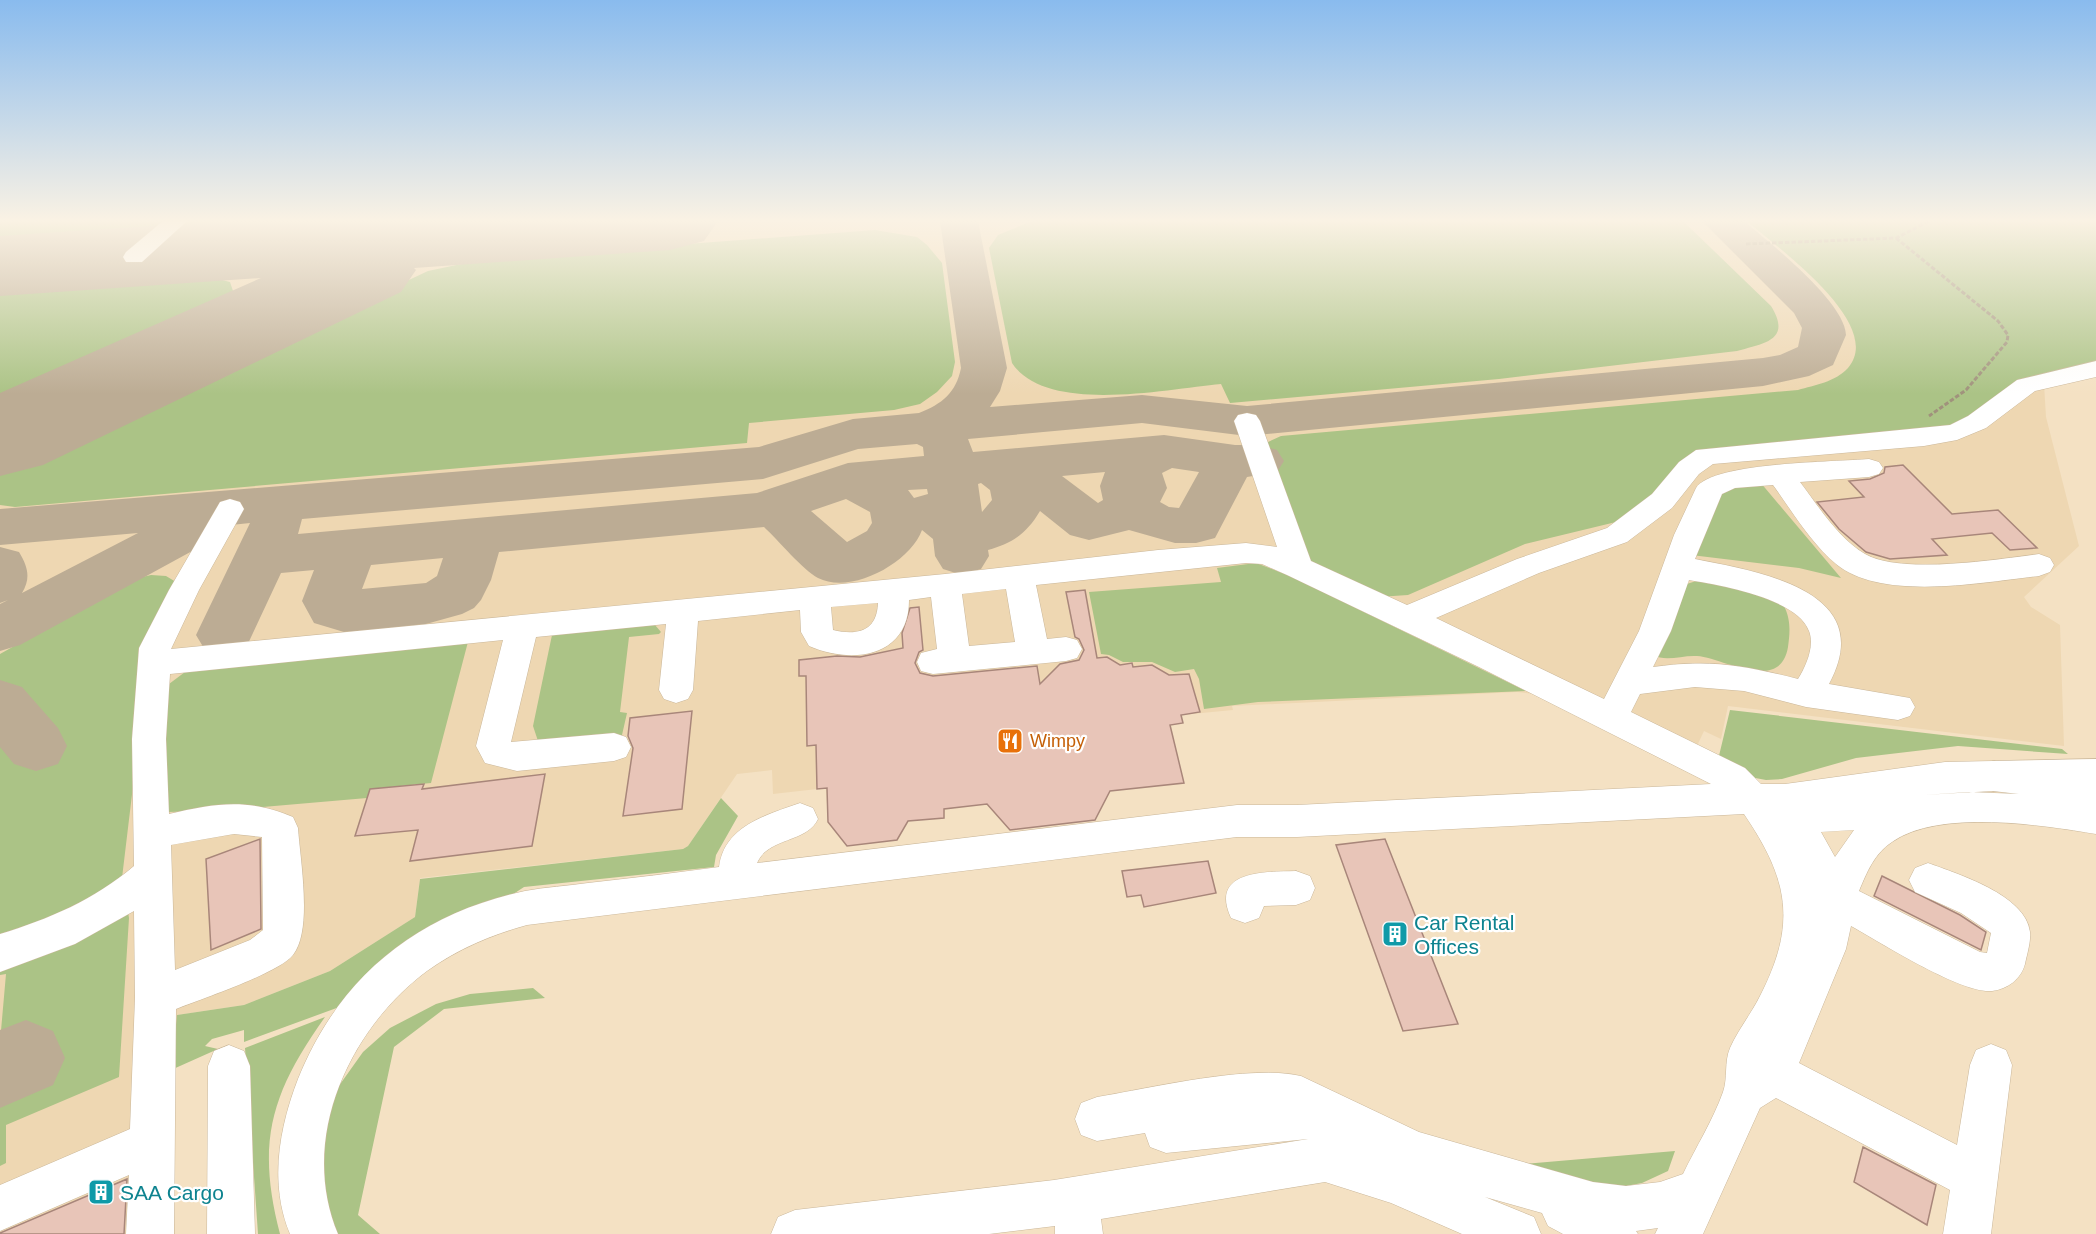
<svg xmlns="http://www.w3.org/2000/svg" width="2096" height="1234" font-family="Arial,sans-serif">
<rect width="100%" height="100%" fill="#f4e1c3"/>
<path fill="#eed7b2" d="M0 221H2096L2044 384 2046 417 2079 546 2024 597 2031 607 2060 625 2064 746 1728 706 1721 739 1704 731 1696 748 1534 694 1517 692 1232 706 1233 710 1181 715 1183 723 1114 731 1184 783 1110 791 1095 820 1010 830 987 804 945 809 944 818 908 821 897 840 847 846 828 822 826 788 773 794 772 770 737 774 688 846 683 849 420 878 415 917 330 971 244 1005 177 1015 171 1070 175 1234H0Z"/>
<path fill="#abc386" d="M0 221H317L0 242Z
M1032 221H1683L1771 306C1792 340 1765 343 1737 351L1499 379 1230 403 1221 384C1166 389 1046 415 1012 363L989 248 998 235Z
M1747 221H2096V364L1947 427 1720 449 1616 522 1525 544 1408 595 1378 597 1304 560 1263 449 1268 442 1281 436 1798 390C1815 385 1835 382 1848 368 1886 324 1776 247 1747 221Z
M875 230 917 237 927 245 942 263 955 362 952 376 937 392 920 404 894 410 749 423 747 443 15 507 0 505V475L15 465 428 271 485 259Z
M210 277 230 282 233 291 218 305 0 401V292Z
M1760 482 1841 578 1799 568 1691 555 1720 490Z
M1256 563 1290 576 1526 691 1258 702 1204 709 1199 679 1194 669 1175 672 1152 662H1123L1109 655 1101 654 1089 592 1221 582 1217 568Z
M151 575 166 576 176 582 139 736 122 878 129 918 119 1077 6 1125V1163L0 1166V1096L29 1084V1032L0 1042 6 974 0 975V654L134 579Z
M1706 578 1731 581 1784 606C1791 620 1790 632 1788 647 1780 694 1724 658 1697 656 1682 655 1666 662 1653 655L1677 587Z
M655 625 661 632 659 634 629 637 620 712 627 713 622 735 539 744 533 726 552 635Z
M469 638 431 783 370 789 367 798 227 810 168 812 161 728 169 684 189 669Z
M1730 710 2062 749 2068 754 1958 746 1856 758 1782 779 1766 780 1750 777 1717 764Z
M721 798 738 816 716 855 714 867 524 887 342 1006 244 1042V1030L212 1039 205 1046 218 1049 171 1070 177 1015 244 1005 330 971 415 917 420 879 683 849 688 846Z
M533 988 545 998 444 1009 394 1047 358 1215 380 1234H337L319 1201 326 1104 363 1052 390 1028 436 1004 470 994Z
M325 1017C271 1093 256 1142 280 1234H258L245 1048Z
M1675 1151 1668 1171 1642 1183 1605 1190 1523 1164Z"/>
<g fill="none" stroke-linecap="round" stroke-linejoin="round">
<path fill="#bcac94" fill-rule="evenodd" d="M940 221H978L1007 368 1000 391 990 407 1142 395 1247 406 1763 358 1780 355 1798 347 1802 328 1794 313 1702 221H1744C1770 243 1845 302 1846 335L1833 365 1809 376 1763 386 1247 436 1142 423 968 439 973 452 1164 435 1235 445H1259L1277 450 1284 461 1277 472 1247 477 1215 538 1196 543H1175L1129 530 1089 540 1070 535 1040 511C1027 533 1013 543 988 550L989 556 981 569 962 575 943 569 935 556 933 539 922 530C910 563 851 595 818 578 803 570 778 540 764 527L499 552 491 580 481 600 474 608 462 614 426 624 371 630 344 632 314 623 302 601 314 570 281 573 245 650 225 656 205 650 196 635 250 523 231 525 227 532 20 645 0 651V604L8 600 0 603V547L19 552C28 567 31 578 22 593L138 533 0 545V509L759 447 853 419 919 413C942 404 956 393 961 368ZM917 444 923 447 924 456 848 463 757 493 298 534 302 519 763 479 858 449ZM1172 468 1199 472 1179 508 1169 507 1160 502 1167 488 1162 473ZM1105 472 1100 486 1103 500 1098 503 1062 476ZM981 483 990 490 992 500 982 512 978 484ZM927 489 928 494 914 498 908 490ZM846 499 870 512 872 523 867 531 847 542 811 511ZM443 558 437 576 426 583 362 589 371 565Z
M0 680 22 687 58 728 67 746 58 764 36 771 14 764 0 747Z
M26 1020 53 1031 65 1058 53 1085 0 1108V1030Z"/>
<path fill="#bcac94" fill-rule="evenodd" d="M226 221H718L704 241 670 250 414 268 416 270 401 292 43 465 0 476V393L261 278 0 296V236Z"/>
</g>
<path fill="#e8c5b8" stroke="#a8867a" stroke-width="1.5" d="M1903 465 1952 514 1998 510 2037 548 2010 550 1992 533 1932 539 1947 555 1890 559 1866 552 1839 529 1817 502 1864 497 1849 481 1870 479 1884 473 1885 467Z
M1085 590 1097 658 1107 657 1120 665 1132 663 1133 667 1152 665 1169 675 1189 674 1200 712 1181 715 1183 723 1170 725 1184 783 1110 791 1095 820 1010 830 987 804 944 809V818L908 821 897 840 847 846 828 822 827 788 817 789 816 745 807 746 806 676H799V660L837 656 860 657 903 648 902 633 910 608 919 607 923 650 919 652 915 663 920 673 933 676 1037 666 1040 684 1060 664 1079 660 1084 650 1079 639 1075 637 1066 592Z
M692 711 682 809 623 816 633 748 628 736 630 718Z
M545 774 532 846 410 861 418 830 355 836 370 789 424 784 422 789Z
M260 839 261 929 211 950 206 859Z
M1385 839 1458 1024 1403 1031 1336 845Z
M1208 861 1216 893 1144 907 1141 895 1127 897 1122 871Z
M1882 876 1960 915 1986 932 1981 950 1874 896Z
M1863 1147 1936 1185 1927 1225 1854 1182Z
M127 1179 124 1234H0V1233Z"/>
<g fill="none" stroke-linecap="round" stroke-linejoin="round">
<g stroke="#cab79a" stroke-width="1">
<path id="minor" d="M163 221H187L142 262H126L123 257 126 252Z
M2096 361V377L2035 391 1986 428 1957 440 1924 446 1713 464 1699 474 1672 508 1627 542 1539 573 1436 618 1604 699 1639 631 1674 535 1696 488C1712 462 1836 462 1869 459L1879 462 1883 468 1879 474 1869 477 1800 482C1819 507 1838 538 1865 554 1901 575 1998 559 2039 554L2050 558 2054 565 2050 572 2039 576C1984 582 1882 602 1836 564 1810 542 1792 511 1773 485L1735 488 1722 494 1695 559C1761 572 1879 591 1829 684L1910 698 1915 707 1910 716 1898 720 1806 707 1744 691 1695 687 1640 694 1631 712 1745 768 1761 784H1785L1945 762 1993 761 2096 776V834C2042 825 1939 809 1892 842 1874 854 1867 872 1859 891L1980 952 1987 953 1991 933 1961 913 1915 892 1909 880 1915 868 1928 863C1958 874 2026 895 2030 932 2031 942 2027 954 2025 964 2021 979 2008 989 1992 991 1961 994 1880 942 1851 926L1846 949 1799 1063 1957 1145 1970 1065 1976 1050 1991 1044 2006 1050 2012 1065 1991 1234H1943L1950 1190 1776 1098 1760 1108 1703 1234H1655L1658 1228 1636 1231 1638 1234H1563L1548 1226 1542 1213 1485 1197 1534 1217 1541 1234H1462L1391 1203 1325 1182 1101 1219 1103 1234H1055V1226L989 1234H771L778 1217 795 1210 1054 1180 1308 1139 1166 1153 1150 1147 1145 1133 1097 1141 1081 1135 1075 1119 1081 1103 1097 1097C1151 1088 1251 1064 1301 1076L1419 1132 1593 1182 1626 1186 1660 1182 1683 1174C1696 1147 1713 1120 1723 1092 1728 1078 1724 1062 1730 1048 1738 1030 1751 1014 1760 996 1797 924 1789 880 1744 814L1297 837H1237L527 925C491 935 458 949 427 971 349 1029 298 1139 338 1234H290C269 1184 279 1128 298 1079 339 977 417 914 525 891 546 887 567 886 588 883 632 878 675 873 719 867 724 826 766 815 800 803L813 808 818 819C807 843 768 837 757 863L1237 805H1297L1711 784 1479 667 1287 575 1262 564 1246 563 1036 585 1047 639 1066 637 1077 640 1082 649 1077 658 1066 661 933 674 921 671 917 662 921 653 937 649 931 597 909 600C909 657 853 665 809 646L801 632 800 610 698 621 693 690 688 699 676 703 664 699 659 690 666 624 536 637 511 742 614 733 626 737 631 747 626 757 614 761 517 771 485 763 476 746 503 640 170 674 166 739 169 814C216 803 248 798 293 817L298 828C300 859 313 930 293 955 279 973 201 999 176 1009L174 1234H126L129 1175 0 1231V1185L130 1129 135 998 134 911 75 944 0 972V934C49 919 94 900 134 866L132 739 139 648 169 590 220 502 230 499 240 502 244 509 199 590 171 649 945 574 1158 550 1246 543 1277 547 1234 421 1238 415 1247 413 1256 415 1260 421 1311 561 1407 605 1517 559 1607 528 1652 494 1679 462 1696 450 1950 425 1968 416 2017 380ZM1689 580C1719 585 1797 598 1809 631 1815 646 1806 666 1798 679 1742 665 1711 659 1653 667L1671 631ZM1006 589 1015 642 969 646 962 594ZM878 603C877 631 858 636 833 630L831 607ZM1993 791 2019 794 1969 792 1923 795ZM1854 830 1835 857 1821 832ZM234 834 262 837 263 930 250 940 175 970 171 845Z
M1296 871 1310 876 1315 888 1310 900 1296 905 1264 906 1259 918 1245 923 1231 918C1209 870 1265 872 1296 871Z
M229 1045 244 1051 250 1066 255 1234H207L208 1066 214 1051Z"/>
</g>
<g stroke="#cab79a" stroke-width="1">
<path id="major" d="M2096 759V789L1993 791 1980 787 1974 776 1980 765 1993 761Z"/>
</g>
<path stroke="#a0927c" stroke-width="3" stroke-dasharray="4.5 2" stroke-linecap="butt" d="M1896 238 1998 321 2008 335 2007 342 1966 390 1929 416
M1746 244 1896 238 1929 221"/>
<use href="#minor" fill="#fff" fill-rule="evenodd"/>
<use href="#major" fill="#fff" fill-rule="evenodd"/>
</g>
<linearGradient id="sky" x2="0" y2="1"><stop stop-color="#89bbee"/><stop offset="0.56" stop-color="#faf2e4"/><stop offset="1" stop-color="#faf2e4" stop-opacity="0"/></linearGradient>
<rect width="2096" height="394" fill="url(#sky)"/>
<defs>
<g id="restaurant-square" transform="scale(1.35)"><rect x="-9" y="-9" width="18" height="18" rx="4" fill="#e8710a" stroke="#fff"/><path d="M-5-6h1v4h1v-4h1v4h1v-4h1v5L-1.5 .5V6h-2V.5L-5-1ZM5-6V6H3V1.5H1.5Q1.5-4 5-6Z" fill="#fff"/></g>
<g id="building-square" transform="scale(1.35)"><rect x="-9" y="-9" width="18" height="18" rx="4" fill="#0f9aa8" stroke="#fff"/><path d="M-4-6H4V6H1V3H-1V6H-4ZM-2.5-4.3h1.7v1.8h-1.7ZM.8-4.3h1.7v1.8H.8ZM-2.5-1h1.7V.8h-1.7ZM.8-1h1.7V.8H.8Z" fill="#fff"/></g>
</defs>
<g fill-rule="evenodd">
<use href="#restaurant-square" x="1010" y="741"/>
<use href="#building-square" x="1395" y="934"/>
<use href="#building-square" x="101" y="1192"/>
</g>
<g text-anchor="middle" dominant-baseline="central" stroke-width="4.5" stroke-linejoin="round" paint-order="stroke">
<g font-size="18" fill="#c56008" stroke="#fff" text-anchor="start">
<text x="1030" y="741">Wimpy</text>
</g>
<g font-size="21" fill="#0d838f" stroke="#fff" text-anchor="start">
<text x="1414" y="922">Car Rental<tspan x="1414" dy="24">Offices</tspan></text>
<text x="120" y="1192">SAA Cargo</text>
</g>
</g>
</svg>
